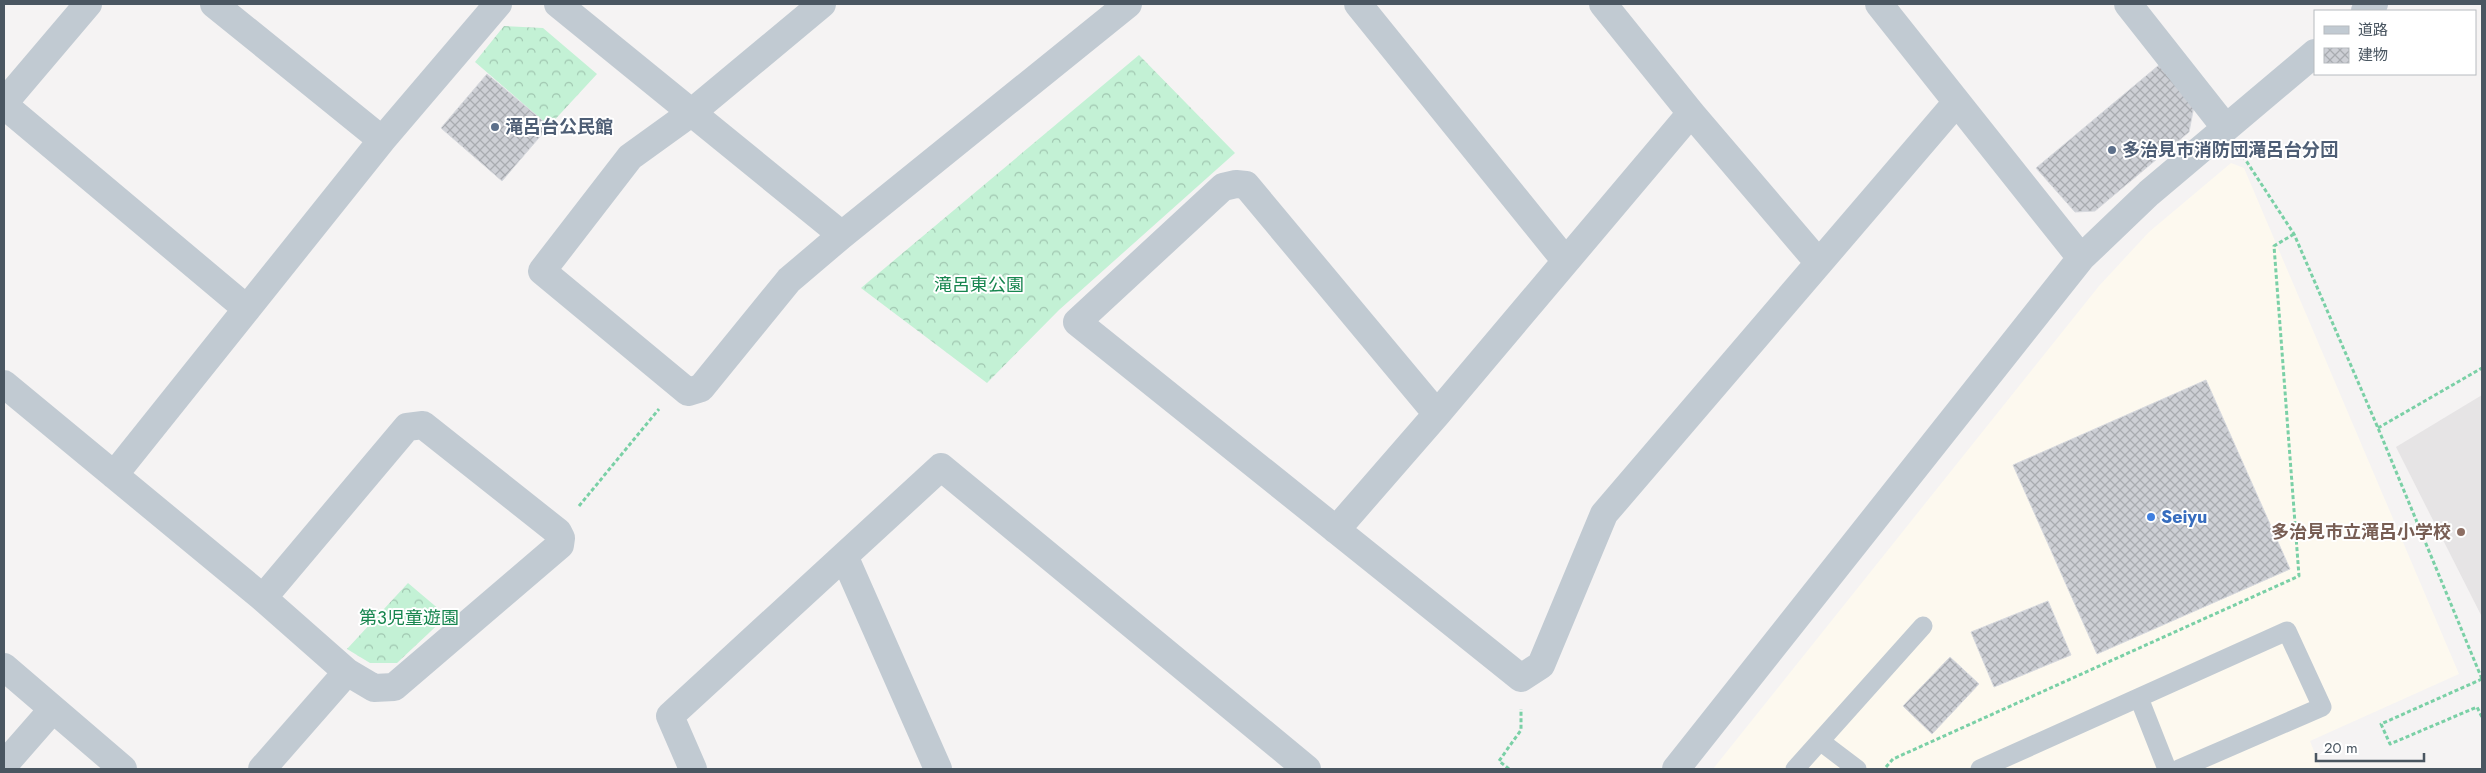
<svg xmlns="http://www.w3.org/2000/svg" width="2486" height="773" font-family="Jost,'Noto Sans JP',sans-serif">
<defs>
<pattern id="forest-crowns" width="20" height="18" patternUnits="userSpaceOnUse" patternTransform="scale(1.25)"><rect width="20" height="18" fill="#c3f1d5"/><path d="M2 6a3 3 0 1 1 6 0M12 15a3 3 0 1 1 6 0" fill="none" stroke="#a0c6b0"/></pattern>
<pattern id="building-cross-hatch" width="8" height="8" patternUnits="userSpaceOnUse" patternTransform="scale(1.25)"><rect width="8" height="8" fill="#cdcfd5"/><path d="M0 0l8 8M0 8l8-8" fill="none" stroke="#a8abb0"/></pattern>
</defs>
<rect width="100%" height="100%" fill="#f5f3f3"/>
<path fill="#fdf9ef" d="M2231 163 2244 168 2459 674 2310 741 2321 769H1713L2099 286 2149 232Z"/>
<path fill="#e6e4e5" d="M2482 395V617L2396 447Z"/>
<path fill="url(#forest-crowns)" d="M504 26 543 28 597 74 549 126 475 62Z
M1139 55 1235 153 1059 310 987 383 861 288Z
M408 583 447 616 397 663H370L347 649Z"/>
<path fill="url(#building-cross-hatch)" stroke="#d7d9de" d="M2159 65 2194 106 2189 132 2095 211 2075 212 2036 168Z
M487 74 549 126 502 181 441 128Z
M2206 380 2290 569 2097 654 2013 465Z
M2048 601 2071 655 1994 687 1971 632Z
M1950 657 1979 684 1932 734 1903 706Z"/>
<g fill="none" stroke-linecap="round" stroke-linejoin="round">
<path stroke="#7ad0a6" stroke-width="3" stroke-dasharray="4 2.5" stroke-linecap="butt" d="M2243 156 2294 234 2378 428 2482 679
M2378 428 2482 368
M579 506 659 409
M2482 679 2381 724 2390 744 2477 707 2482 717
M1886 767 1893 759 2299 576 2274 246 2294 234
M1509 769 1499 761 1521 730V709"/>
<path stroke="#c1cad2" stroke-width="19" d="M2139 698 2167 769
M1820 741 1857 769
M1795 769 1923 626
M1980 769 2287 631 2322 707 2179 769"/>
<path stroke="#c1cad2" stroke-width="28" d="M214 4 382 140
M558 4 842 235 1128 4
M822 4 691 113 630 157 542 271 688 392 701 388 789 280 842 235
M1358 4 1565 260
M1603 4 1691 113 1819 263
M1879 4 2081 258
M2128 4 2225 127
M2365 11 2374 4
M4 103 88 4
M4 105 247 309
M4 384 263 598 347 672 262 769
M1437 414 1246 185 1236 184 1223 187 1077 322 1521 678 1541 665 1604 514 1956 103
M114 475 382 140 498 4
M1336 530 1437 414 1691 113
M845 558 938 769
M263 598 407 427 423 425 558 532 561 538 560 545 394 687 374 688 347 672
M4 667 123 769
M4 765 53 709
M693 769 670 716 941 467 1307 769
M1676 769 2081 258 2149 193 2315 53"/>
</g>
<g fill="#5c6f8a" stroke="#fff" stroke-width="2">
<circle cx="495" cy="127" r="5"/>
<circle cx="2112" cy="150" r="5"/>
</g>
<circle fill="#3f7fe0" stroke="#fff" stroke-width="2" cx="2151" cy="517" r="5"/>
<circle fill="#8d6e63" stroke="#fff" stroke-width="2" cx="2461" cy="532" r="5"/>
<g text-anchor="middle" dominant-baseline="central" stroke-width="4" stroke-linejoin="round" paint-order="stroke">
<g font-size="18" font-weight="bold" fill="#4e5e75" stroke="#fff" text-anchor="start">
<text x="505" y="127">滝呂台公民館</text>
<text x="2122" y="150">多治見市消防団滝呂台分団</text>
</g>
<g font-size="18" fill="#17864f" stroke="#fff">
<text x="979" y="285">滝呂東公園</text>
<text x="409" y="618">第3児童遊園</text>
</g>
<g font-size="18" font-weight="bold" fill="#366cbe" stroke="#fff" text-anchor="start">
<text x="2161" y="517">Seiyu</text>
</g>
<g font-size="18" font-weight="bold" fill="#785e54" stroke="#fff" text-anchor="end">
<text x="2451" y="532">多治見市立滝呂小学校</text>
</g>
</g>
<rect width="2486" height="773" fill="none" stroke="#4a5661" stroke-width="10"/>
<rect x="2314" y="10" width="162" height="65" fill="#ffffff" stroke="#b7bbc0"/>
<rect x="2324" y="26" width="25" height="8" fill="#c1cad2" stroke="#b7bbc0"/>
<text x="2358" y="35" font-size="15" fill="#4a5661">道路</text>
<rect x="2324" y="48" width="25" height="15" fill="url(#building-cross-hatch)" stroke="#b7bbc0"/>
<text x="2358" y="60" font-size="15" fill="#4a5661">建物</text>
<path d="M2316 753v8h108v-8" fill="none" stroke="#4a5661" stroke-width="2.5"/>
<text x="2324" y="753" font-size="15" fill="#4a5661" stroke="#ffffff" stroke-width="4" paint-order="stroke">20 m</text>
</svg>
